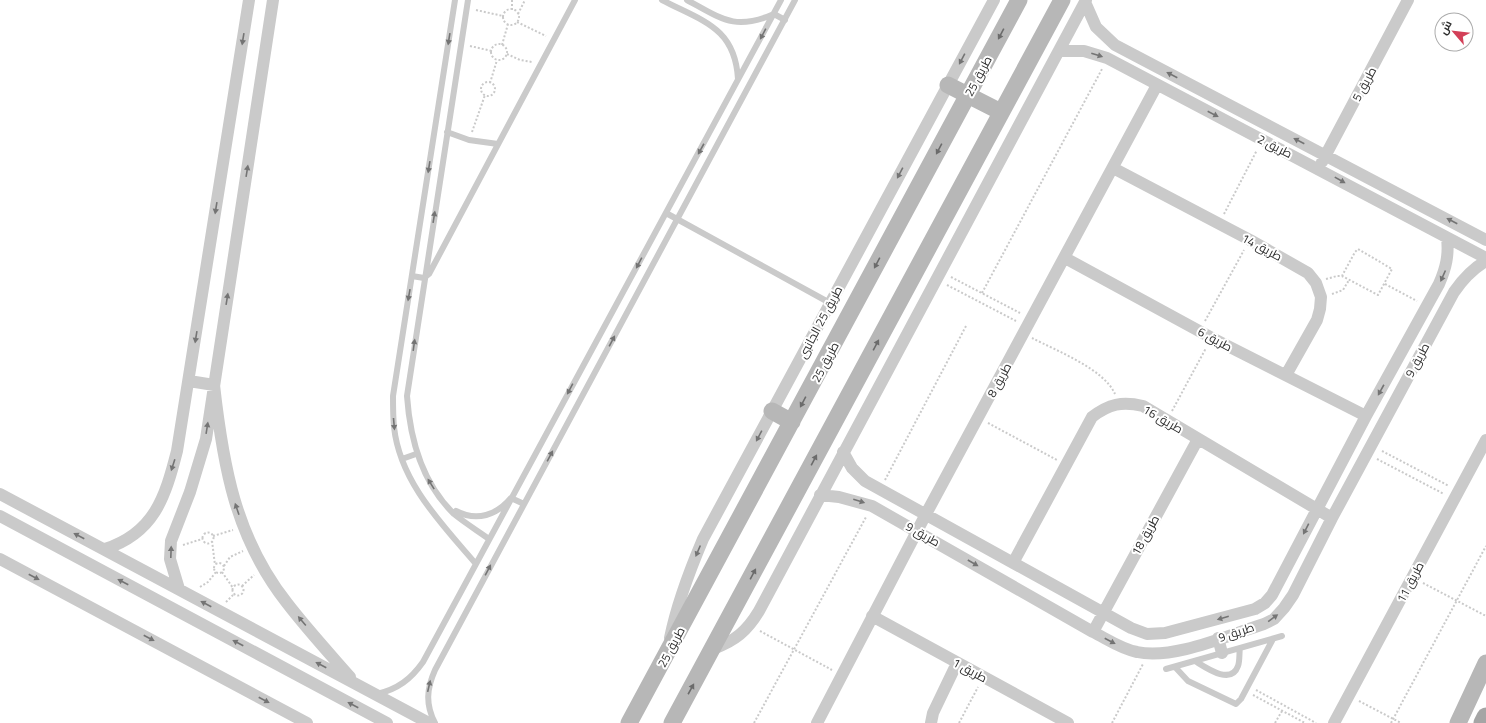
<svg xmlns="http://www.w3.org/2000/svg" width="1486" height="723" font-family="'Titillium Web',Cairo,sans-serif">
<rect width="100%" height="100%" fill="#fff"/>
<g fill="none" stroke-linecap="round" stroke-linejoin="round">
<path stroke="#cacaca" stroke-width="2" stroke-dasharray="2 2" stroke-linecap="butt" d="M512 0V10
M503 17a8 8 0 1 1 16 0a8 8 0 1 1-16 0Z
M476 10 503 16
M518 14 525 0
M517 22 546 36
M491 52a8 8 0 1 1 16 0a8 8 0 1 1-16 0Z
M502 45 508 24
M470 46 492 51
M507 54 520 60 532 62
M481 89a7 7 0 1 1 14 0a7 7 0 1 1-14 0Z
M490 83 497 60
M472 132 485 95
M1224 214 1257 150
M951 277 1020 313
M1326 279 1337 276H1342L1378 295 1392 269 1358 249 1355 252 1342 276
M1385 284 1417 301
M947 285 1016 321
M982 293 1102 69
M1332 294 1343 290 1349 280
M1205 321 1244 250
M1032 338C1057 351 1104 369 1115 394
M1172 411 1206 348
M988 423 1057 460
M1382 451 1449 486
M1377 459 1444 494
M885 480 966 326
M202.5 538a5.5 5.5 0 1 1 11 0a5.5 5.5 0 1 1-11 0Z
M213 536 233 530
M212 541 215 565
M183 545 202 539
M214 568a5 5 0 1 1 10 0a5 5 0 1 1-10 0Z
M224 566 230 557 243 551
M222 572 233 588
M1423 583 1486 616
M232.5 590a5.5 5.5 0 1 1 11 0a5.5 5.5 0 1 1-11 0Z
M242 586 254 575
M200 587 208 582 216 572
M226 602 234 594
M760 631 832 670
M1256 690 1316 723
M1253 695 1305 723
M1359 701 1401 723
M754 723 866 517
M959 723 978 687
M1112 723 1143 664
M1275 723 1282 711
M1391 723 1486 546"/>
<path stroke="#cacaca" stroke-width="6" d="M455 0 393 396C393 406 393 416 394 427 400 482 441 523 476 564
M468 0 407 396C410 439 421 482 454 514 465 523 478 531 489 539
M662 0C702 21 735 27 738 79
M687 0C722 19 735 31 774 14L785 20
M447 132 469 140 498 144
M666 213 830 303
M412 276 424 278 429 274 575 0
M402 459 416 454
M456 511C477 522 497 515 511 498L524 504
M1195 661C1205 667 1231 686 1238 666 1240 661 1239 653 1240 648
M1175 667 1188 681 1236 704 1241 699 1273 639
M1166 669 1282 636
M377 694C398 689 411 679 423 662L781 0
M435 723C425 704 427 688 435 670L795 0"/>
<path stroke="#cacaca" stroke-width="12" d="M1085 2 1096 27 1115 45 1486 240
M1059 51H1084L1107 58 1486 258
M1322 162 1408 0
M1113 168 1250 240 1308 273 1316 283 1321 297 1320 309 1317 320 1286 375
M1065 258 1212 338 1366 416
M189 381 214 385C223 465 235 537 287 603 307 629 329 653 350 677
M843 452 852 468 865 481 1131 628 1147 634 1165 633 1255 609 1265 603 1272 595 1366 416 1439 284C1446 268 1449 255 1447 238
M0 494 429 723
M820 495 839 497 872 506 1093 632C1107 639 1121 649 1137 652 1174 660 1228 635 1264 624L1274 619 1284 608 1293 595 1332 518 1454 292C1463 279 1472 269 1486 261
M0 516 387 723
M105 549C154 533 165 498 177 451L249 0
M0 559 307 723
M1013 563 1092 417C1109 404 1122 401 1143 406L1332 518
M179 589 170 559 171 541 190 492 206 439 273 0
M872 616 1068 723
M1093 632 1198 439
M670 638C677 603 689 572 703 539L994 0
M1218 638 1222 653
M713 649C735 641 747 631 759 611L1086 0
M817 723 926 514 1157 85
M931 723 933 713 957 663
M1334 723 1486 440"/>
<path stroke="#b7b7b7" stroke-width="17" d="M948 85 1001 112
M772 411 792 422
M629 723 1019 0
M672 723 1062 0
M1458 723 1486 663"/>
<path stroke="#a5a5a5" stroke-width="19" d="M1483 723 1486 717"/>
</g>
<defs><path id="oneway-solid" d="M-6-.8H1V-3.2L6.5 0L1 3.2V.8H-6Z"/></defs>
<g fill="#747474">
<use href="#oneway-solid" transform="translate(763 34) rotate(118)"/>
<use href="#oneway-solid" transform="translate(243 39) rotate(99)"/>
<use href="#oneway-solid" transform="translate(449 39) rotate(99)"/>
<use href="#oneway-solid" transform="translate(1097 55) rotate(18)"/>
<use href="#oneway-solid" transform="translate(962 59) rotate(118)"/>
<use href="#oneway-solid" transform="translate(1172 75) rotate(-153)"/>
<use href="#oneway-solid" transform="translate(1213 114) rotate(27)"/>
<use href="#oneway-solid" transform="translate(1299 141) rotate(-153)"/>
<use href="#oneway-solid" transform="translate(701 149) rotate(119)"/>
<use href="#oneway-solid" transform="translate(429 167) rotate(99)"/>
<use href="#oneway-solid" transform="translate(247 171) rotate(-81)"/>
<use href="#oneway-solid" transform="translate(900 173) rotate(118)"/>
<use href="#oneway-solid" transform="translate(1340 180) rotate(29)"/>
<use href="#oneway-solid" transform="translate(216 208) rotate(99)"/>
<use href="#oneway-solid" transform="translate(434 217) rotate(-81)"/>
<use href="#oneway-solid" transform="translate(1452 221) rotate(-152)"/>
<use href="#oneway-solid" transform="translate(639 263) rotate(118)"/>
<use href="#oneway-solid" transform="translate(1443 276) rotate(114)"/>
<use href="#oneway-solid" transform="translate(409 295) rotate(100)"/>
<use href="#oneway-solid" transform="translate(227 299) rotate(-81)"/>
<use href="#oneway-solid" transform="translate(196 337) rotate(99)"/>
<use href="#oneway-solid" transform="translate(612 341) rotate(-62)"/>
<use href="#oneway-solid" transform="translate(414 345) rotate(-82)"/>
<use href="#oneway-solid" transform="translate(570 389) rotate(118)"/>
<use href="#oneway-solid" transform="translate(1381 390) rotate(119)"/>
<use href="#oneway-solid" transform="translate(394 424) rotate(85)"/>
<use href="#oneway-solid" transform="translate(207 428) rotate(-81)"/>
<use href="#oneway-solid" transform="translate(759 436) rotate(118)"/>
<use href="#oneway-solid" transform="translate(550 456) rotate(-62)"/>
<use href="#oneway-solid" transform="translate(173 465) rotate(108)"/>
<use href="#oneway-solid" transform="translate(431 484) rotate(-122)"/>
<use href="#oneway-solid" transform="translate(859 501) rotate(17)"/>
<use href="#oneway-solid" transform="translate(237 509) rotate(-109)"/>
<use href="#oneway-solid" transform="translate(1306 529) rotate(117)"/>
<use href="#oneway-solid" transform="translate(79 536) rotate(-152)"/>
<use href="#oneway-solid" transform="translate(698 551) rotate(113)"/>
<use href="#oneway-solid" transform="translate(171 552) rotate(-88)"/>
<use href="#oneway-solid" transform="translate(973 563) rotate(30)"/>
<use href="#oneway-solid" transform="translate(488 570) rotate(-62)"/>
<use href="#oneway-solid" transform="translate(34 577) rotate(28)"/>
<use href="#oneway-solid" transform="translate(123 582) rotate(-152)"/>
<use href="#oneway-solid" transform="translate(206 604) rotate(-152)"/>
<use href="#oneway-solid" transform="translate(1223 618) rotate(164)"/>
<use href="#oneway-solid" transform="translate(1273 618) rotate(-36)"/>
<use href="#oneway-solid" transform="translate(302 621) rotate(-130)"/>
<use href="#oneway-solid" transform="translate(149 638) rotate(28)"/>
<use href="#oneway-solid" transform="translate(1110 641) rotate(28)"/>
<use href="#oneway-solid" transform="translate(238 643) rotate(-152)"/>
<use href="#oneway-solid" transform="translate(321 665) rotate(-152)"/>
<use href="#oneway-solid" transform="translate(429 686) rotate(-77)"/>
<use href="#oneway-solid" transform="translate(264 700) rotate(28)"/>
<use href="#oneway-solid" transform="translate(353 705) rotate(-152)"/>
</g>
<g fill="#6b6b6b">
<use href="#oneway-solid" transform="translate(1001 34) rotate(118)"/>
<use href="#oneway-solid" transform="translate(939 149) rotate(118)"/>
<use href="#oneway-solid" transform="translate(877 263) rotate(118)"/>
<use href="#oneway-solid" transform="translate(876 345) rotate(-62)"/>
<use href="#oneway-solid" transform="translate(803 402) rotate(118)"/>
<use href="#oneway-solid" transform="translate(814 460) rotate(-62)"/>
<use href="#oneway-solid" transform="translate(753 574) rotate(-62)"/>
<use href="#oneway-solid" transform="translate(691 689) rotate(-61)"/>
</g>
<g text-anchor="middle" dominant-baseline="central" stroke-width="4" stroke-linejoin="round" paint-order="stroke">
<g font-size="12" fill="#2d2d2d" stroke="#fff">
<text transform="translate(978 76) rotate(-62)">طريق 25</text>
<text transform="translate(1364 84) rotate(-62)">طريق 5</text>
<text transform="translate(1275 146) rotate(27)">طريق 2</text>
<text transform="translate(1262 247) rotate(28)">طريق 14</text>
<text transform="translate(820 322) rotate(-62)">طريق 25 الجانبى</text>
<text transform="translate(1215 339) rotate(28)">طريق 6</text>
<text transform="translate(1417 360) rotate(-62)">طريق 9</text>
<text transform="translate(825 362) rotate(-62)">طريق 25</text>
<text transform="translate(999 380) rotate(-62)">طريق 8</text>
<text transform="translate(1163 419) rotate(30)">طريق 16</text>
<text transform="translate(923 534) rotate(29)">طريق 9</text>
<text transform="translate(1145 535) rotate(-61)">طريق 18</text>
<text transform="translate(1410 582) rotate(-62)">طريق 11</text>
<text transform="translate(1236 632) rotate(-18)">طريق 9</text>
<text transform="translate(671 647) rotate(-62)">طريق 25</text>
<text transform="translate(970 670) rotate(28)">طريق 1</text>
</g>
</g>
<g transform="translate(1454 32) rotate(298)"><circle r="19" fill="#ffffff" stroke="#ababab"/>
<path d="M0-3L7 15L0 10L-7 15Z" fill="#d34058"/>
<text y="-6" font-size="11" font-weight="bold" text-anchor="middle" fill="#2d2d2d">ش</text>
</g>
</svg>
